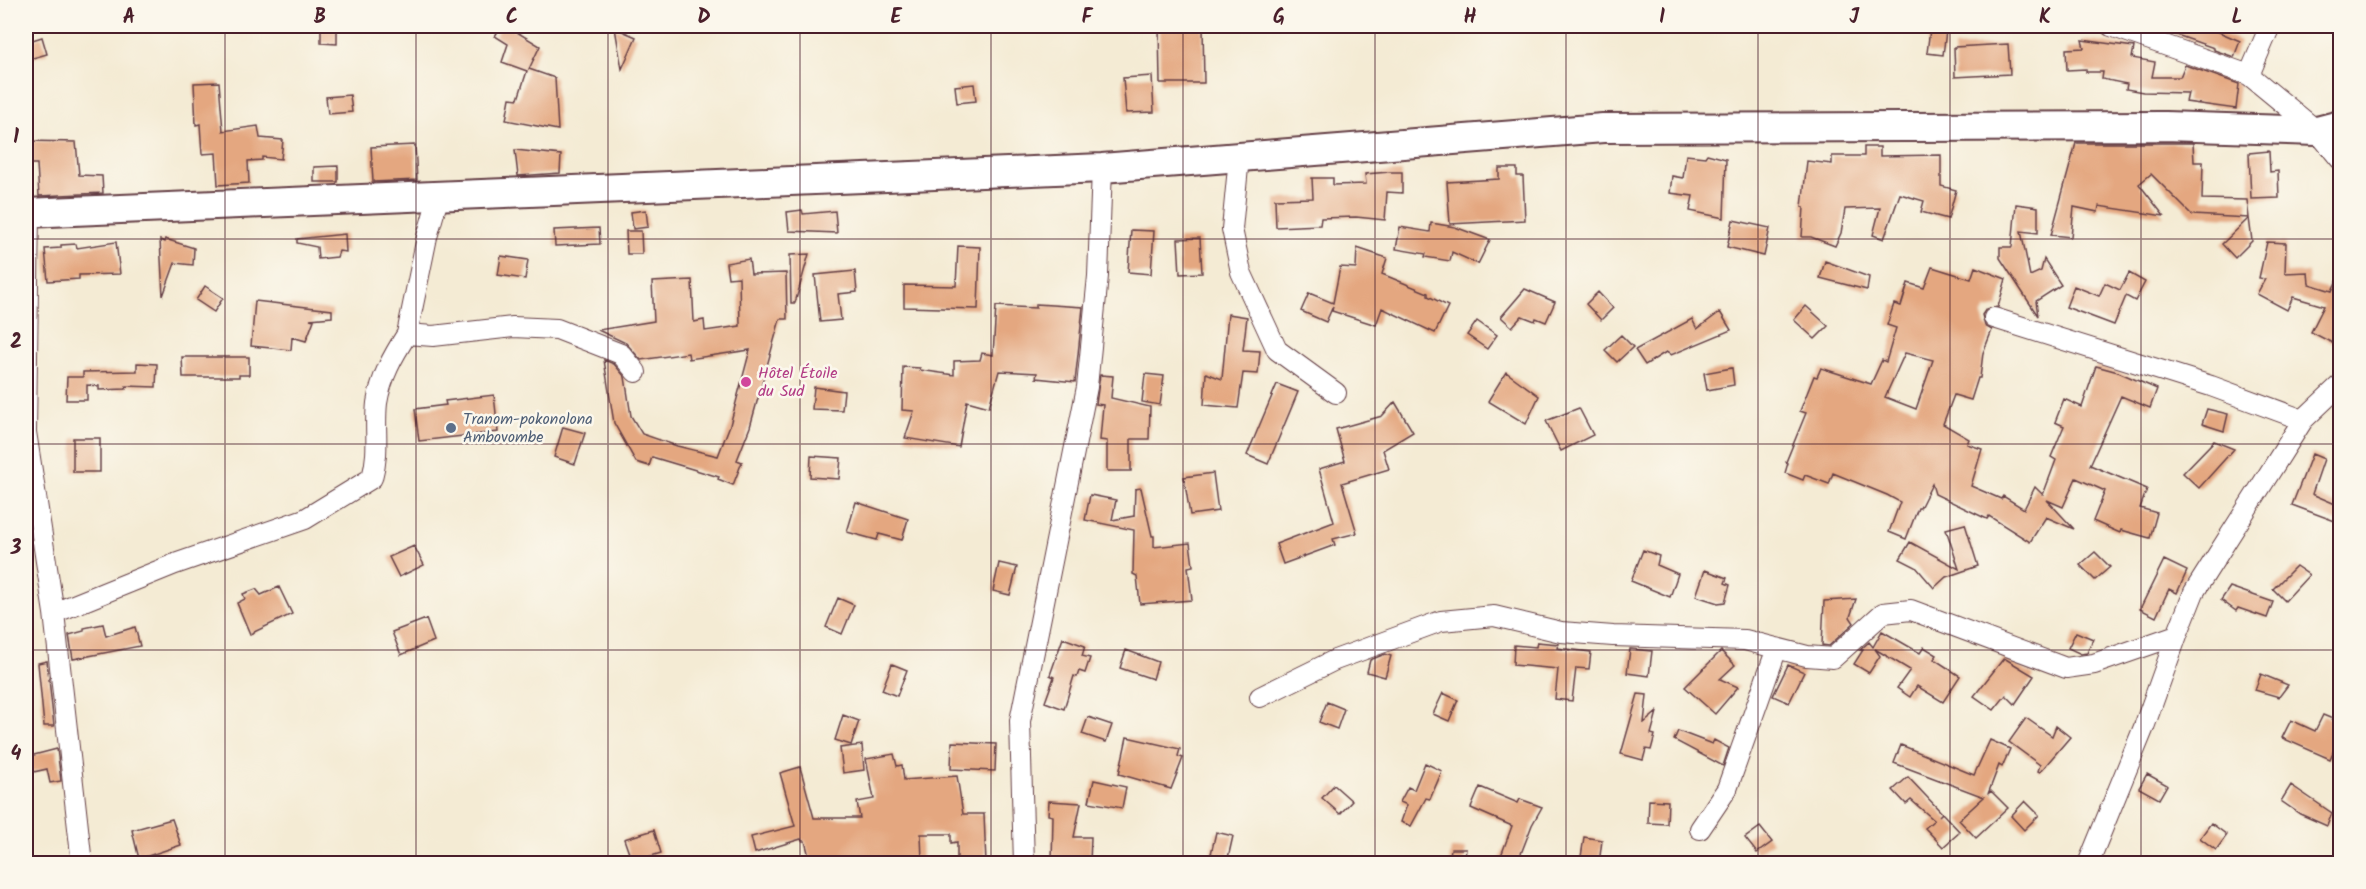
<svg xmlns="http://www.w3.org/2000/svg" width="2366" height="889" font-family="Kalam,sans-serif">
<rect width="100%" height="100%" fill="#fbf7ec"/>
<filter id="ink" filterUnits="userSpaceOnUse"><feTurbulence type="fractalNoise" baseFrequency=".0167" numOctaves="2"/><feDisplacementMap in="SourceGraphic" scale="12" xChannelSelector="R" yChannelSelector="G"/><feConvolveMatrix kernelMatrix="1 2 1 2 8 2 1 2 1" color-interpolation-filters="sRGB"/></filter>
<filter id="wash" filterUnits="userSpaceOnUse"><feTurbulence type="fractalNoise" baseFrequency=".008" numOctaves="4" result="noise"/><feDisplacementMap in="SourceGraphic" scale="24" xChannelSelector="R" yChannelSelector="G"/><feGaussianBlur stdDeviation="1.35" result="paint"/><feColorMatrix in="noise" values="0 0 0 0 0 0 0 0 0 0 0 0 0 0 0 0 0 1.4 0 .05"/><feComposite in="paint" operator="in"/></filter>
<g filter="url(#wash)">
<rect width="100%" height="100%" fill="#f4ebd4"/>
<g id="blocks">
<path fill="#e4a780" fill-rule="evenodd" d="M321 26H337V44L321 43Z
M501 26H507L540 46 529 69 555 78 558 130 506 120 510 98 518 99 527 71 502 62 508 44 495 36Z
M1159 26H1203L1204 83H1160Z
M2157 26H2205L2240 41 2234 57 2214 50V48L2157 28Z
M615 28 636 37 622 69Z
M1930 29 1946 31 1943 55 1927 53Z
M42 37 47 54 26 60V42Z
M2082 40 2134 47 2132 58 2155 62 2152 77H2180L2185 65 2239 84 2236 109 2186 102 2188 93 2143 92 2126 89 2127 84 2102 79 2103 72H2086V69L2067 70 2066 49 2084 48Z
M2008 44 2010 74 1955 77 1954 47Z
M1152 76 1154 112 1126 113 1123 78Z
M219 82 223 131 258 126 260 138 283 140 281 159 262 157V160L248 161 249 183 218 185 216 153 202 154 200 124 196 125 194 83Z
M974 84 976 101 957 103 955 86Z
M350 95 352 112 328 114 326 97Z
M26 141 76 142 79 175 102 176 103 193 39 196 37 164H26Z
M2076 143H2193L2194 162H2203L2202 199 2247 200 2249 218 2192 215 2151 174 2139 184 2164 216 2099 206 2098 212 2074 207 2071 237 2051 235Z
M415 145 417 180 373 182 371 147Z
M1864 147H1880V156L1941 155V186L1956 190 1948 219 1921 212 1924 201 1900 194 1884 239 1873 235 1880 208 1845 209 1841 233 1835 246 1811 237H1802L1804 207H1802L1807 161 1832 164V156H1864Z
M515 150 561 155 560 173 518 176Z
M2269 151 2270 172 2278 171 2279 198 2251 199 2249 153Z
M1707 154 1726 159 1724 218 1690 211 1693 196 1670 193 1672 176 1683 178 1686 155 1705 157Z
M338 166V182H314V167Z
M1499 168H1517V176H1523L1525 220 1450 224 1447 182 1499 179Z
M1390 172H1402V193L1387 192 1385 220 1356 217 1321 218 1320 225 1276 227 1275 199 1313 198 1312 178H1333V185L1366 184 1365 174Z
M2016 204 2038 207V233L2021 231 2030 276 2041 271 2044 259 2061 285 2036 301 2038 316 2000 258V247H2012Z
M646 210 648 227 633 229 631 212Z
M802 210 803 214 835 211 837 233 789 231 787 212Z
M2249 218 2252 241 2235 258 2222 244Z
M1733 220 1770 228 1764 256 1727 247Z
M1431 223 1455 227 1490 240 1478 264 1452 252 1450 261 1425 257 1426 254 1396 249 1400 227 1430 232Z
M599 228 600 244 555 246 554 230Z
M1131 230 1154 231 1151 274 1128 272Z
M626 231H641L642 254H627Z
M345 234 346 252 339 251 337 257 318 259 317 247 297 243V239Z
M1200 238 1202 273 1180 274 1178 239Z
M165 239 194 248 193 265 175 263 163 296 160 240 165 242Z
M116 242 120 274 79 275V279L48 281 45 249 61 248V245L76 244 77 248Z
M2267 242 2286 243 2285 273 2308 272 2309 284 2332 291 2337 280 2340 281V299L2332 326 2340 331V347L2311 332 2324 306 2293 297 2287 310 2257 294 2265 279 2259 278Z
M958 246 980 247 978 309 904 307V285L956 286Z
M1357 248 1387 258 1382 274 1428 293V296L1448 306 1435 333 1382 308 1376 325 1332 311 1333 306 1326 322 1301 311 1309 293 1333 303 1340 267 1356 268Z
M809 254 795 303H791L790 255Z
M501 256 528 260 525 279 498 275Z
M749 259 751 274 786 273 787 319H780L750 427 737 460 742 462 733 485 718 479 719 477 652 457 649 466 636 462 614 423 604 360 614 364 625 377 631 416 642 434 677 446 718 456 730 425 750 350 689 359 688 353 641 360 626 343 598 330 654 321 652 282 692 280 694 322 704 320 705 331 740 326 739 277 728 278 726 263Z
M1825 261 1869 277 1867 290 1820 278Z
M1932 267 1971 279 1975 267 2006 279 1998 307 1986 309 1982 315 1985 326 1992 330 1983 353 1980 378H1978L1971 400 1954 395 1943 424 1969 439 1967 444 1982 449 1971 486 2001 499 2003 496 2024 509 2035 487 2043 495 2056 460 2051 457 2064 426 2055 422 2064 399 2082 407 2096 366 2118 372 2157 389 2150 408 2121 396 2090 465 2147 489 2140 508 2157 513 2150 538 2121 530 2120 533 2093 521 2105 491 2076 478 2063 507 2047 500 2074 529 2046 517 2030 542 1989 516 1987 519 1935 494 1932 484 1920 508H1918L1906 539 1889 532 1900 502 1887 495 1833 473 1829 484 1805 475 1803 480 1785 473 1788 463 1786 462 1806 413 1800 411 1814 376 1817 377 1821 368 1871 384 1882 360 1886 362 1896 328 1887 325 1894 304 1901 306 1908 283 1924 288ZM1905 353 1933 360 1916 409 1885 397Z
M855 271 857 292 838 294 841 320 820 322 815 275Z
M2129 273 2145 282 2135 301 2126 296 2114 325 2066 307 2074 286 2099 296 2105 283 2120 290Z
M205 286 223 298 214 312 196 300Z
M1525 289 1555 302 1546 322 1536 318 1535 321 1522 316 1512 327 1501 317Z
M1598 292 1613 308 1601 320 1586 304Z
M255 301 332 310V317L310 319 314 320 306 341 292 337 291 350 251 346Z
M1036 304 1083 307 1075 382 1036 378 1037 373 999 371 989 407 967 401 959 447 905 438 914 411 902 410 903 367 920 368V370L954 375V361L980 360 982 353 993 355 996 306 1036 308Z
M1806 306 1828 326 1815 339 1794 320Z
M1720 312 1731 330 1671 355 1666 352 1645 365 1635 350 1692 319 1697 329Z
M1228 314 1247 317 1243 350 1260 351 1258 374 1243 373 1238 408 1204 405 1206 373 1222 379Z
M1477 321 1497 335 1487 349 1467 335Z
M1621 335 1633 347 1617 362 1605 350Z
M182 357H249V375H239V377H183Z
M137 363 157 364 156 387 126 386V389L99 390V386L87 385V400H66L67 377H83V372L137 371Z
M1732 368 1734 385 1707 390 1704 373Z
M1506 372 1539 396 1526 424 1488 401Z
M1145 374 1164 376 1160 405 1142 402Z
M1100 375 1113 376 1111 398 1150 407 1149 439H1131V471H1107V441L1100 440 1103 405 1096 404Z
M1277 384 1298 392 1268 464 1247 455Z
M814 387 844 391 842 410 812 409Z
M494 395 498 432 419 441 415 409 446 405 445 401Z
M1395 402 1413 432 1383 450 1389 469 1342 483 1357 533 1333 539 1335 545 1283 564 1276 544 1334 522 1319 469 1345 461 1336 429 1382 416Z
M1579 408 1593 435 1561 451 1546 421Z
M2207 409 2228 414 2224 431 2202 424Z
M563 427 585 433 575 464 554 457Z
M73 438H100V472H73Z
M2214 441 2234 449 2199 488 2183 473Z
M2312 454 2324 459 2312 494 2340 506V523L2292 505Z
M811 456 841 458 839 479 810 477Z
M1213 473 1218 511 1190 515 1184 477Z
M1141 488 1152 536H1154V547L1190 543 1193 566 1188 567 1192 600 1140 604 1137 576 1133 574 1134 530 1085 520 1090 495 1116 500 1112 520 1134 516 1135 489Z
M856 502 908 519 902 540 879 534 877 540 847 532Z
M1965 524 1978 566 1946 577 1934 588 1916 567 1900 559 1910 542 1959 569 1946 529Z
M414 546 424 565 399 577 389 557Z
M1643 550 1659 556 1657 565 1678 574 1670 597 1631 581Z
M2095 552 2110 567 2095 580 2080 565Z
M2164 560 2187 571 2177 593 2169 589 2156 617 2140 609Z
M999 563 1017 567 1010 595 993 591Z
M2296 566 2309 575 2285 601 2273 589Z
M1705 570 1727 578 1725 583 1730 585 1725 602 1718 603 1696 596Z
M279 587 292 614 250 634 237 603 245 599 243 594 256 589 261 595Z
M2230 587 2273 602 2267 618 2238 608 2236 611 2221 600Z
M838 598 854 605 842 634 826 627Z
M1856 599 1850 617 1854 623 1829 646 1822 645 1824 601Z
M426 619 434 641 401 655 392 632Z
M103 624 106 636 135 627 140 646 73 659 69 635 84 631V628Z
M1882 631 1920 653 1924 647 1937 655 1934 659 1960 676 1943 702 1917 686 1910 697 1897 688 1910 670 1875 649 1880 656 1869 673 1854 664 1863 650H1860L1869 642 1873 647Z
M2076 632 2093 639 2087 653 2081 654 2068 648Z
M1063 638 1085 646 1082 656 1090 658 1085 673 1079 671 1077 677 1074 676 1064 709 1045 702 1054 677 1050 675Z
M1537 642 1558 644 1557 648 1591 652 1589 669 1576 668 1572 701 1555 699 1558 669 1513 665 1514 645 1536 647Z
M1630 649 1652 651 1649 676 1627 673Z
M1126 650 1158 662 1153 679 1120 668Z
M1721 651 1735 665 1720 679 1738 687 1715 714 1685 687Z
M1385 654 1391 656 1385 677 1367 672 1370 660Z
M2004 658 2034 676 2015 704 2006 695 1994 710 1974 696Z
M47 661 54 726H44L38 663Z
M892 664 907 670 897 696 882 690Z
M1788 665 1804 672 1789 703 1773 696Z
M2261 674 2288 685 2279 697 2255 690Z
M1443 693 1458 700 1449 721 1433 714Z
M1638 694 1647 695 1644 723 1657 712 1651 734 1655 735 1651 750 1646 749 1643 760 1621 754Z
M1327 702 1344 709 1337 729 1319 722Z
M843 715 859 721 851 745 835 740Z
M2323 715 2340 722V736L2330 759 2282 738 2291 720 2315 731Z
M1088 717 1112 725 1106 742 1082 734Z
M2026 718 2052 736 2056 726 2070 737 2040 772 2038 771 2040 765 2009 742Z
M1678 731 1712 744 1714 740 1729 748 1723 766 1674 740Z
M1127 737 1180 749 1178 756 1183 758 1171 789 1119 774Z
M1990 740 2010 749 2002 767 1999 765 1988 794 1991 791 2008 808 1976 838 1959 820 1984 797 1894 763 1901 745 1974 775Z
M952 742 996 744 995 771 951 769Z
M862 745 864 770 843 773 840 748Z
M57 749 61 781 50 783 47 769 29 773 26 757Z
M894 754 897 766 902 765 904 780 957 776 963 814H984L986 864H957V842L951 843V834H921L922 861 891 862V864H811L805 841H802L801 839 755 853 751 837 795 826 780 773 800 767 814 818H860L857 802 874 799 866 759Z
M1425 763 1442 771 1430 799 1426 798 1411 826 1401 822 1407 805 1400 802 1408 787 1414 790Z
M2147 774 2167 785 2159 799 2139 788Z
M1908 777 1942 813 1939 816 1942 813 1960 832 1943 847 1925 828 1934 820 1911 800 1906 804 1893 790Z
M1094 780 1126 787 1122 808 1089 802Z
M1334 785 1352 801 1340 814 1322 798Z
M2291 785 2332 813 2327 826 2300 814 2281 801Z
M1480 787 1518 803 1520 799 1542 807 1532 825 1517 864H1498L1512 826 1471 808Z
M1649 800 1668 801 1667 824 1648 823Z
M1049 801 1081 803 1074 837H1091L1090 864H1052L1053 816 1048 815Z
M2025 801 2039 815 2024 830 2011 816Z
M172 819 181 845 139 859 132 830Z
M2211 823 2227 835 2216 850 2200 838Z
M1760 827 1772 842 1757 853 1745 838Z
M654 830 661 853 632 862 624 839Z
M1216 832 1233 836 1228 858 1211 854Z
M1584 837 1602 840 1599 864H1580Z
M1451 849H1466L1464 864 1449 862Z"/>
</g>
</g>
<g filter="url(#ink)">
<use href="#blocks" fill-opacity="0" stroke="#643e44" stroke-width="1.5"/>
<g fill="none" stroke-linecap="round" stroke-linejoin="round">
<g stroke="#643e44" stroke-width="22">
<path id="minor" d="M2111 26 2249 75 2317 131 2340 159
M2249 75 2270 26
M1239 157 1232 229 1241 272 1277 350 1336 393
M439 195 427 237 407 334 433 336 513 327 557 329 621 354 636 372
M29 212 26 432 54 613 82 864
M1994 318 2211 386 2303 420
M54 613 175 564 305 519 372 478C380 450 374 430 377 403 381 377 393 356 407 334
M1260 697 1335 660 1441 621 1494 616 1561 632 1613 636 1745 640 1807 656 1833 658 1883 613 1911 610 2066 668 2094 664 2177 635
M1700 829 1727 789 1777 648
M1024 864 1020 721 1087 387 1098 276 1102 168
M2088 864 2144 727 2177 635 2194 592 2303 420 2340 385"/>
</g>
<g stroke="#643e44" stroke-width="32">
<path id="secondary" d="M26 213 1102 168 1603 128 2165 126 2317 131 2340 125"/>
</g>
<use href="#minor" stroke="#fff" stroke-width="20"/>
<use href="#secondary" stroke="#fff" stroke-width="28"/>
</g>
</g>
<path fill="none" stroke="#4a1f2b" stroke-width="1.5" stroke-opacity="0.55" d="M225 26V864M416 26V864M608 26V864M800 26V864M991 26V864M1183 26V864M1375 26V864M1566 26V864M1758 26V864M1950 26V864M2141 26V864M26 239H2340M26 444H2340M26 650H2340"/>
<circle fill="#d1479c" stroke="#fbf7ec" stroke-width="2" cx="746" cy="382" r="6"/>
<circle fill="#5c6f8a" stroke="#fbf7ec" stroke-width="2" cx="451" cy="428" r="6"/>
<g text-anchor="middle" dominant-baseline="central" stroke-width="5" stroke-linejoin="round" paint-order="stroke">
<g font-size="16" fill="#b23c85" stroke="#fbf7ec" text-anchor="start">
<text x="758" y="373">Hôtel Étoile<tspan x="758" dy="18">du Sud</tspan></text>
</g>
<g font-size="16" fill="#4e5e75" stroke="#fbf7ec" text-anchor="start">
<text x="463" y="419">Tranom-pokonolona<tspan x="463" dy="18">Ambovombe</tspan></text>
</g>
</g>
<rect width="2366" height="889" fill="none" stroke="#fbf7ec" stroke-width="66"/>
<rect x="33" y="33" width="2300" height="823" fill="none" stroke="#4a1f2b" stroke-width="2"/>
<g font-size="20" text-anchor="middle" font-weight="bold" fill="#4a1f2b">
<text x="129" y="23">A</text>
<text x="320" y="23">B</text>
<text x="512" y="23">C</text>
<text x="704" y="23">D</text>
<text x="896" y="23">E</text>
<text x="1087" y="23">F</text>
<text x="1279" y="23">G</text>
<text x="1470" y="23">H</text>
<text x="1662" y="23">I</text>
<text x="1854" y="23">J</text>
<text x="2045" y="23">K</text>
<text x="2237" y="23">L</text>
<text x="16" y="143">1</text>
<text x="16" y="348">2</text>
<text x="16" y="554">3</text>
<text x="16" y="760">4</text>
</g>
</svg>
